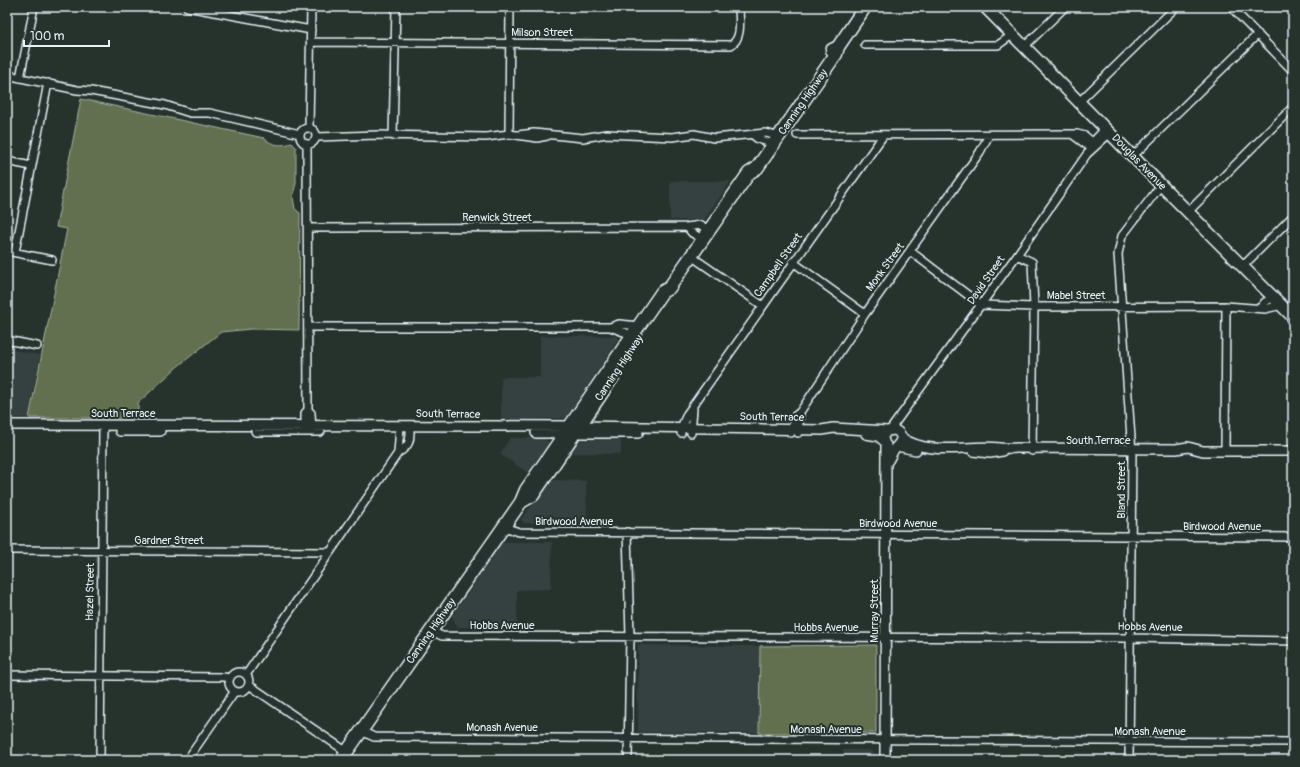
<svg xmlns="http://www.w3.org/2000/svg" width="1300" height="767" font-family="Pangolin,sans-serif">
<rect width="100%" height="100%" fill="#26332d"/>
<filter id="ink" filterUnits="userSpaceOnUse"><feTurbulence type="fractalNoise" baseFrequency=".025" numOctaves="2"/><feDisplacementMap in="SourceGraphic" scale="8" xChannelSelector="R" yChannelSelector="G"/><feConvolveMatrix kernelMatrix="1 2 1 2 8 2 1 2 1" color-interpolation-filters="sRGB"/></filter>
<g filter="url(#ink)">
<path fill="#36403f" d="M670 181H731L704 220H670Z
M540 336H615L619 339 566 418 501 420V377H540Z
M7 349 40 355 28 418H7Z
M587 437 621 438V454L569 453 578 440Z
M510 438H545L549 444 528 473 500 454Z
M552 480 586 481 587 523H524L521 519Z
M505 542H552L551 589 517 590V627H457L452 616 502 543Z
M638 645 760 646 759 733 638 732Z
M843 750H870L875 754V760H843Z"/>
<path fill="#636f50" stroke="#a6b0a4" d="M81 99 264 138C272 146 282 146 292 143L296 147V182L293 197 295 209 300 213 299 330 251 329 221 332 177 367 138 403V418H29L67 229 56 227Z
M876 645V733H759L760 646Z"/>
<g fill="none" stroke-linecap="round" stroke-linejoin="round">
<g stroke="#e8f1f8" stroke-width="10">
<path id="street" d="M187 7 311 30
M1231 7 1293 71
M311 42 731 45C743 38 739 19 739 7
M865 45H998L1012 35
M1024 47 1065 7
M7 75 77 90 91 91 165 105 190 113H210L300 134
M20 78 34 7
M1079 102 1176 7
M300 136a8 8 0 1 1 16 0a8 8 0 1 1-16 0Z
M309 128 311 7
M509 134 510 7
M518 135 534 133 583 138 606 134 672 137 694 134 714 138 766 133 779 137
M753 135 758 139 774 144
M797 135 1077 134 1085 136 1096 145
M1073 135 1092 149
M393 136 396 7
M317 137 377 135 486 137 509 134 537 138 547 136
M1090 145 1106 128
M1133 156 1258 34
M7 161 31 166
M1188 212 1293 107
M687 227 692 233 703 239
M308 228 687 227 701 225 709 231
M7 251 52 260
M910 251 981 305 1034 307 1226 306 1265 309 1282 305
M15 252 48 83
M1017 255 1032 262 1034 307 1032 451
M691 256 763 306
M793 262 865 314
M1243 266 1293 216
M1260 308 1265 302 1274 297
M308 327H610L619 324 639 326
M610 327 632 335
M7 340 37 346
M308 410 311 413 312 431
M305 429V413L308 410 307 144
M890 430 1017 255 1087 154 1110 133
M681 433V428L687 414 883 136
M691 433 693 409
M791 433 795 416 800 412 865 314 980 152 989 135
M798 433 800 412
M1225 451 1226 306
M398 453 400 426
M504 527 519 532 1293 537
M627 532 630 636 628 760
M7 550 330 552
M431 631 442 636 1130 638 1293 641
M229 682a10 10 0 1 1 20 0a10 10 0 1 1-20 0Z
M7 675 223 677 230 678
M246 675 398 453C411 445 410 440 410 426
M249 685 347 752
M361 731 374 737 1293 742
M100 760 103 425
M187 760 235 691
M1129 760 1132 452 1118 254 1122 236 1161 185"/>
</g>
<g stroke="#e8f1f8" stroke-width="12">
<path id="secondary" d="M7 425 581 426 822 430 833 428 887 431
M120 431H160
M256 431H320
M536 433H638
M866 434 878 436 884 441
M884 435 887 431 895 430C905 435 901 442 895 448 892 452 890 458 887 462
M902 438C931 457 968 444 1000 448L1176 449 1188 447 1203 451H1293
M897 446 916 450
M973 451 990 453 1002 451
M885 760 886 445"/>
</g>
<g stroke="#e8f1f8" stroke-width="14">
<path id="primary" d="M985 7 1161 185 1293 317"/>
</g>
<g stroke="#e8f1f8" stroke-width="15">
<path id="highway" d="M832 50 838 47 865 7
M521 502 533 495 614 375
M341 760 521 502 526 490 662 292 669 288 749 173 757 168 836 54 838 47"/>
</g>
<use href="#street" stroke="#26332d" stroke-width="7"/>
<use href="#secondary" stroke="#26332d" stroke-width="9"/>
<use href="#primary" stroke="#26332d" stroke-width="11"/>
<use href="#highway" stroke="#26332d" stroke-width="12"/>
</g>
</g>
<g text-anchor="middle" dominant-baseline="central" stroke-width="4" stroke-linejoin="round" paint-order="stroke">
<g font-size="11" fill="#e8f1f8" stroke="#26332d">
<text x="542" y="32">Milson Street</text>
<text transform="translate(803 102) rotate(-55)">Canning Highway</text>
<text transform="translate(1139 162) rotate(46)">Douglas Avenue</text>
<text x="497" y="217">Renwick Street</text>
<text transform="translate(778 265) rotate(-55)">Campbell Street</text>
<text transform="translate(885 267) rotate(-54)">Monk Street</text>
<text transform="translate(986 280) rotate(-55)">David Street</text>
<text x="1076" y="295">Mabel Street</text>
<text transform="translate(619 368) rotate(-56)">Canning Highway</text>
<text x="123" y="413">South Terrace</text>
<text transform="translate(448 414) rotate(1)">South Terrace</text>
<text transform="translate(772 417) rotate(1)">South Terrace</text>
<text x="1098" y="440">South Terrace</text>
<text transform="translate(1121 490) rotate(-90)">Bland Street</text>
<text x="574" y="521">Birdwood Avenue</text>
<text x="898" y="523">Birdwood Avenue</text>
<text x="1222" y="526">Birdwood Avenue</text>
<text x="169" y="540">Gardner Street</text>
<text transform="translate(90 592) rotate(-89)">Hazel Street</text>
<text transform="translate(874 611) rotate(-90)">Murray Street</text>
<text x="502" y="625">Hobbs Avenue</text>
<text x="826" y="627">Hobbs Avenue</text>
<text transform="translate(1150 627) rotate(1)">Hobbs Avenue</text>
<text transform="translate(431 631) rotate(-55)">Canning Highway</text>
<text x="502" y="727">Monash Avenue</text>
<text x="826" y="729">Monash Avenue</text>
<text x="1150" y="731">Monash Avenue</text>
</g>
</g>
<rect width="1300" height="767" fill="none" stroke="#26332d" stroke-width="24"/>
<rect x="12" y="12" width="1276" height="743" fill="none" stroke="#e8f1f8" stroke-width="1.5" filter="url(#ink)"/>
<path d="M24 40v6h85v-6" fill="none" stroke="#e8f1f8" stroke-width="2"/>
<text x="30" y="40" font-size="12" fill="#e8f1f8" stroke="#26332d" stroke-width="3" paint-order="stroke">100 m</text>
</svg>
